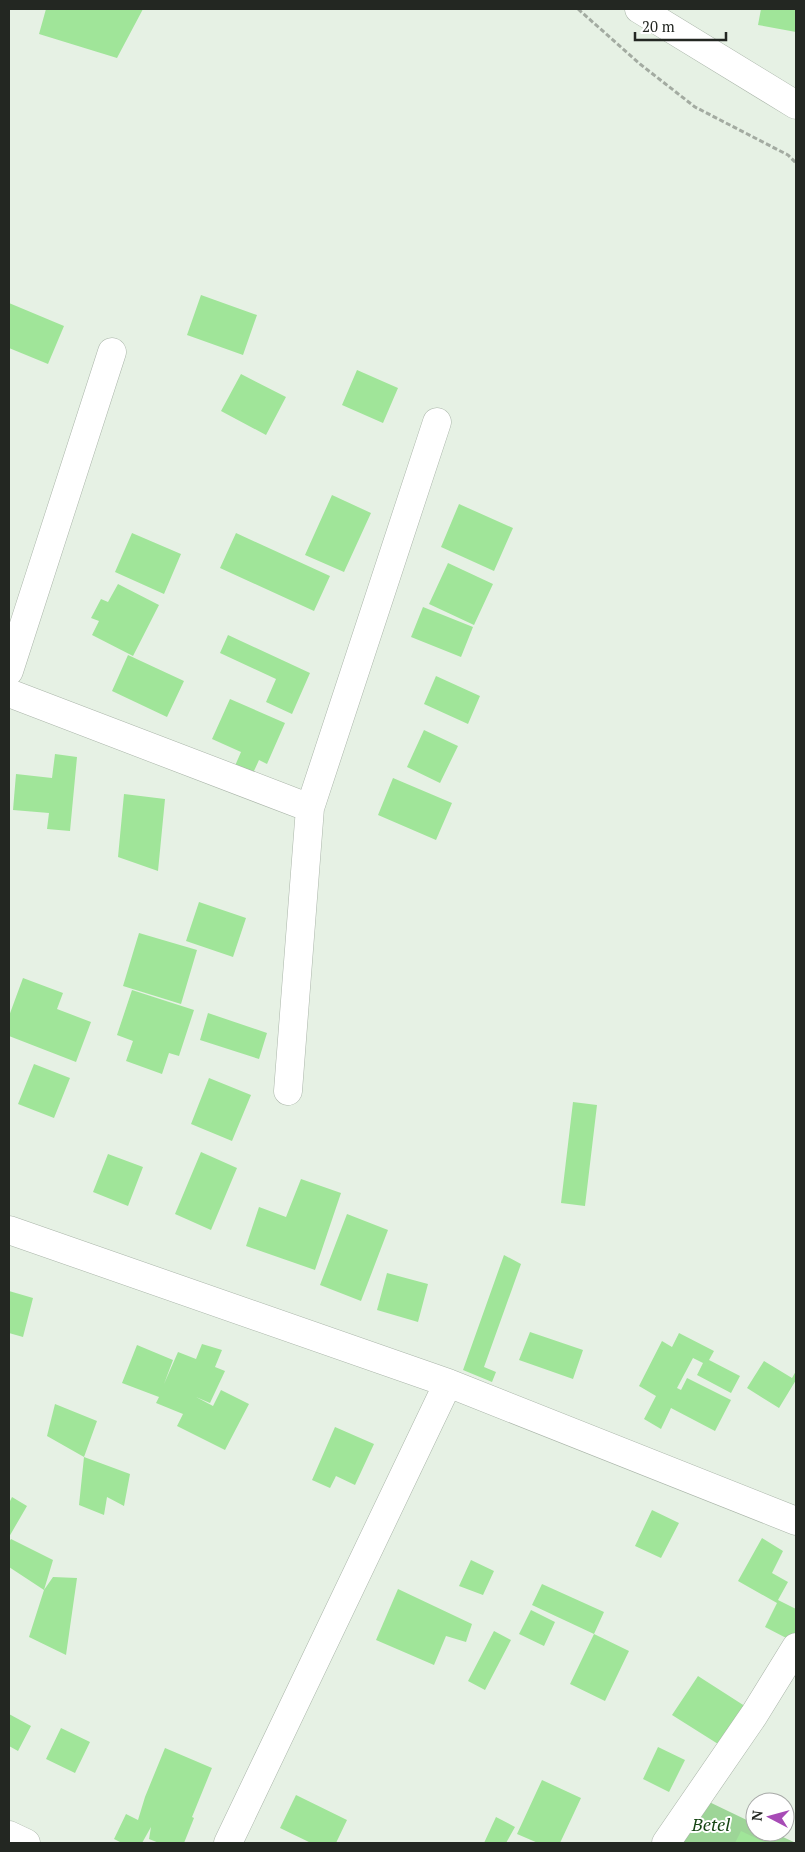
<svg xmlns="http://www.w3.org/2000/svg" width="805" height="1852" font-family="'PT Serif',serif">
<rect width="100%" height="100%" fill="#e6f1e4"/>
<path fill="#9dd597" d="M703 1799 755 1824V1832H772L796 1843H677Z"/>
<path fill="#a0e599" d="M46 9H143L117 58 39 34Z
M761 9H796V32L758 25Z
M201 295 257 315 243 355 187 335Z
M9 303 64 326 48 364 9 348Z
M357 370 398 388 383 423 342 405Z
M241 374 286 397 266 435 221 411Z
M332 495 371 513 344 572 305 555Z
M459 504 513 528 494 571 441 547Z
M132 533 181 554 164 594 115 572Z
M236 533 330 576 314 611 220 568Z
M448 563 493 584 474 625 429 604Z
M118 584 159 605 133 656 92 635 99 621 91 618 101 599 108 602Z
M423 607 473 627 461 657 411 637Z
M228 635 310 673 292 714 266 702 276 679 220 653Z
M128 655 184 681 167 717 112 691Z
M436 676 480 696 468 724 424 704Z
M230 699 285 723 267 764 259 760 249 782 231 775 241 752 212 739Z
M424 730 458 746 440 783 407 767Z
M55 754 77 757 70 831 47 829 49 813 13 810 16 774 52 778Z
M393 778 452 803 436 840 378 815Z
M124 794 165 799 158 871 118 857Z
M199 902 246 918 233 957 186 941Z
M139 933 197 950 181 1004 123 986Z
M23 978 63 993 57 1009 91 1022 76 1062 9 1036V1016Z
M132 990 194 1010 179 1056 169 1053 162 1074 126 1061 133 1041 117 1035Z
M208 1013 267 1033 259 1059 200 1040Z
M34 1064 70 1078 54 1118 18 1104Z
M209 1078 251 1095 232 1141 191 1124Z
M573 1102 597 1105 585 1206 561 1203Z
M201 1152 237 1168 211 1230 175 1214Z
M108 1154 143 1167 128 1206 93 1192Z
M301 1179 341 1193 315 1270 246 1246 259 1207 286 1217Z
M347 1214 388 1230 361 1301 320 1285Z
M504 1255 521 1264 484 1367 496 1372 492 1382 463 1370Z
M387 1273 428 1284 418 1322 377 1310Z
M9 1291 33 1298 23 1337 9 1333Z
M530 1332 583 1350 573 1379 519 1360Z
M679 1333 714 1351 709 1360 740 1376 731 1393 697 1375 703 1363 693 1358 677 1388 681 1390 687 1378 731 1400 715 1431 671 1408 661 1429 644 1419 656 1396 639 1386 662 1341 672 1347Z
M202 1344 222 1350 215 1367 225 1371 210 1403 196 1397 213 1406 221 1390 249 1404 225 1450 177 1426 183 1414 156 1403 159 1397 122 1383 137 1345 173 1360 164 1384 178 1352 196 1359Z
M764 1361 792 1378 796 1371V1380L779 1408 747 1388Z
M55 1404 97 1421 84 1457 47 1436Z
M335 1427 374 1444 355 1485 336 1476 330 1488 312 1480Z
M84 1457 130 1474 124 1506 107 1497 104 1515 79 1505Z
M12 1497 27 1506 9 1537V1503Z
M652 1510 679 1523 661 1558 635 1546Z
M762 1538 783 1551 772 1573 788 1582 778 1600 796 1609V1633L792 1641 765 1627 777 1603 738 1581Z
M11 1539 53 1560 44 1590 9 1567V1542Z
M471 1560 494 1571 483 1595 459 1586Z
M53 1577 77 1578 66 1655 29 1637 44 1590Z
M542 1584 604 1612 594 1634 532 1605Z
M398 1589 472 1624 466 1642 446 1636 434 1665 376 1640Z
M531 1610 555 1622 544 1646 519 1634Z
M494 1631 511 1640 485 1690 468 1681Z
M594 1634 629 1651 605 1701 570 1684Z
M698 1676 751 1710 726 1749 672 1715Z
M9 1714 31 1726 18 1751 9 1746Z
M61 1728 90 1742 75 1773 46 1759Z
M658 1747 685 1760 669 1792 643 1779Z
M165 1748 212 1768 192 1817 194 1818 184 1843H159L149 1839 151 1827 142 1843H122L114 1839 126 1814 138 1820 145 1797Z
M542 1780 581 1798 560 1843H538L517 1834Z
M296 1795 347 1820 336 1843H311L280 1828Z
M496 1817 515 1827 506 1843H484Z
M741 1831 766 1843H735Z"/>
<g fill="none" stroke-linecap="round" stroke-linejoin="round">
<g stroke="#aab5a9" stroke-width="29">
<path id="minor" d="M639 9 796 105
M9 671 112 352
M9 693 310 808 288 1091
M310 808 437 422
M9 1230 448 1383 796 1521
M9 1835 26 1843
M228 1843 448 1383
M666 1843 754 1715 796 1647"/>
</g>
<path stroke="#a3aba1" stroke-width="3" stroke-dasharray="5 2.5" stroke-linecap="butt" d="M578 9 640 64 695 107 788 155 796 163"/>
<use href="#minor" stroke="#fff" stroke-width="28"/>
</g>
<g text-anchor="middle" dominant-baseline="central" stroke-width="4" stroke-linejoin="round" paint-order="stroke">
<g font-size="18" font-style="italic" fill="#174614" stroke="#fff">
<text x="711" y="1824">Betel</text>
</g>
</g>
<rect width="805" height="1852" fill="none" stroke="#232722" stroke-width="20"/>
<g transform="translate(770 1817) rotate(276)"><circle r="24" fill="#ffffff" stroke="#a7a9a7"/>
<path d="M0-4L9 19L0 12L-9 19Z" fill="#a74bb6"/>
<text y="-8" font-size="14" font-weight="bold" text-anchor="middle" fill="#232722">N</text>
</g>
<path d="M635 32v8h91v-8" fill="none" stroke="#232722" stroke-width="2.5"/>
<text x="642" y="32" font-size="15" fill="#232722" stroke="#ffffff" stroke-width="4" paint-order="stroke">20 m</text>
</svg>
